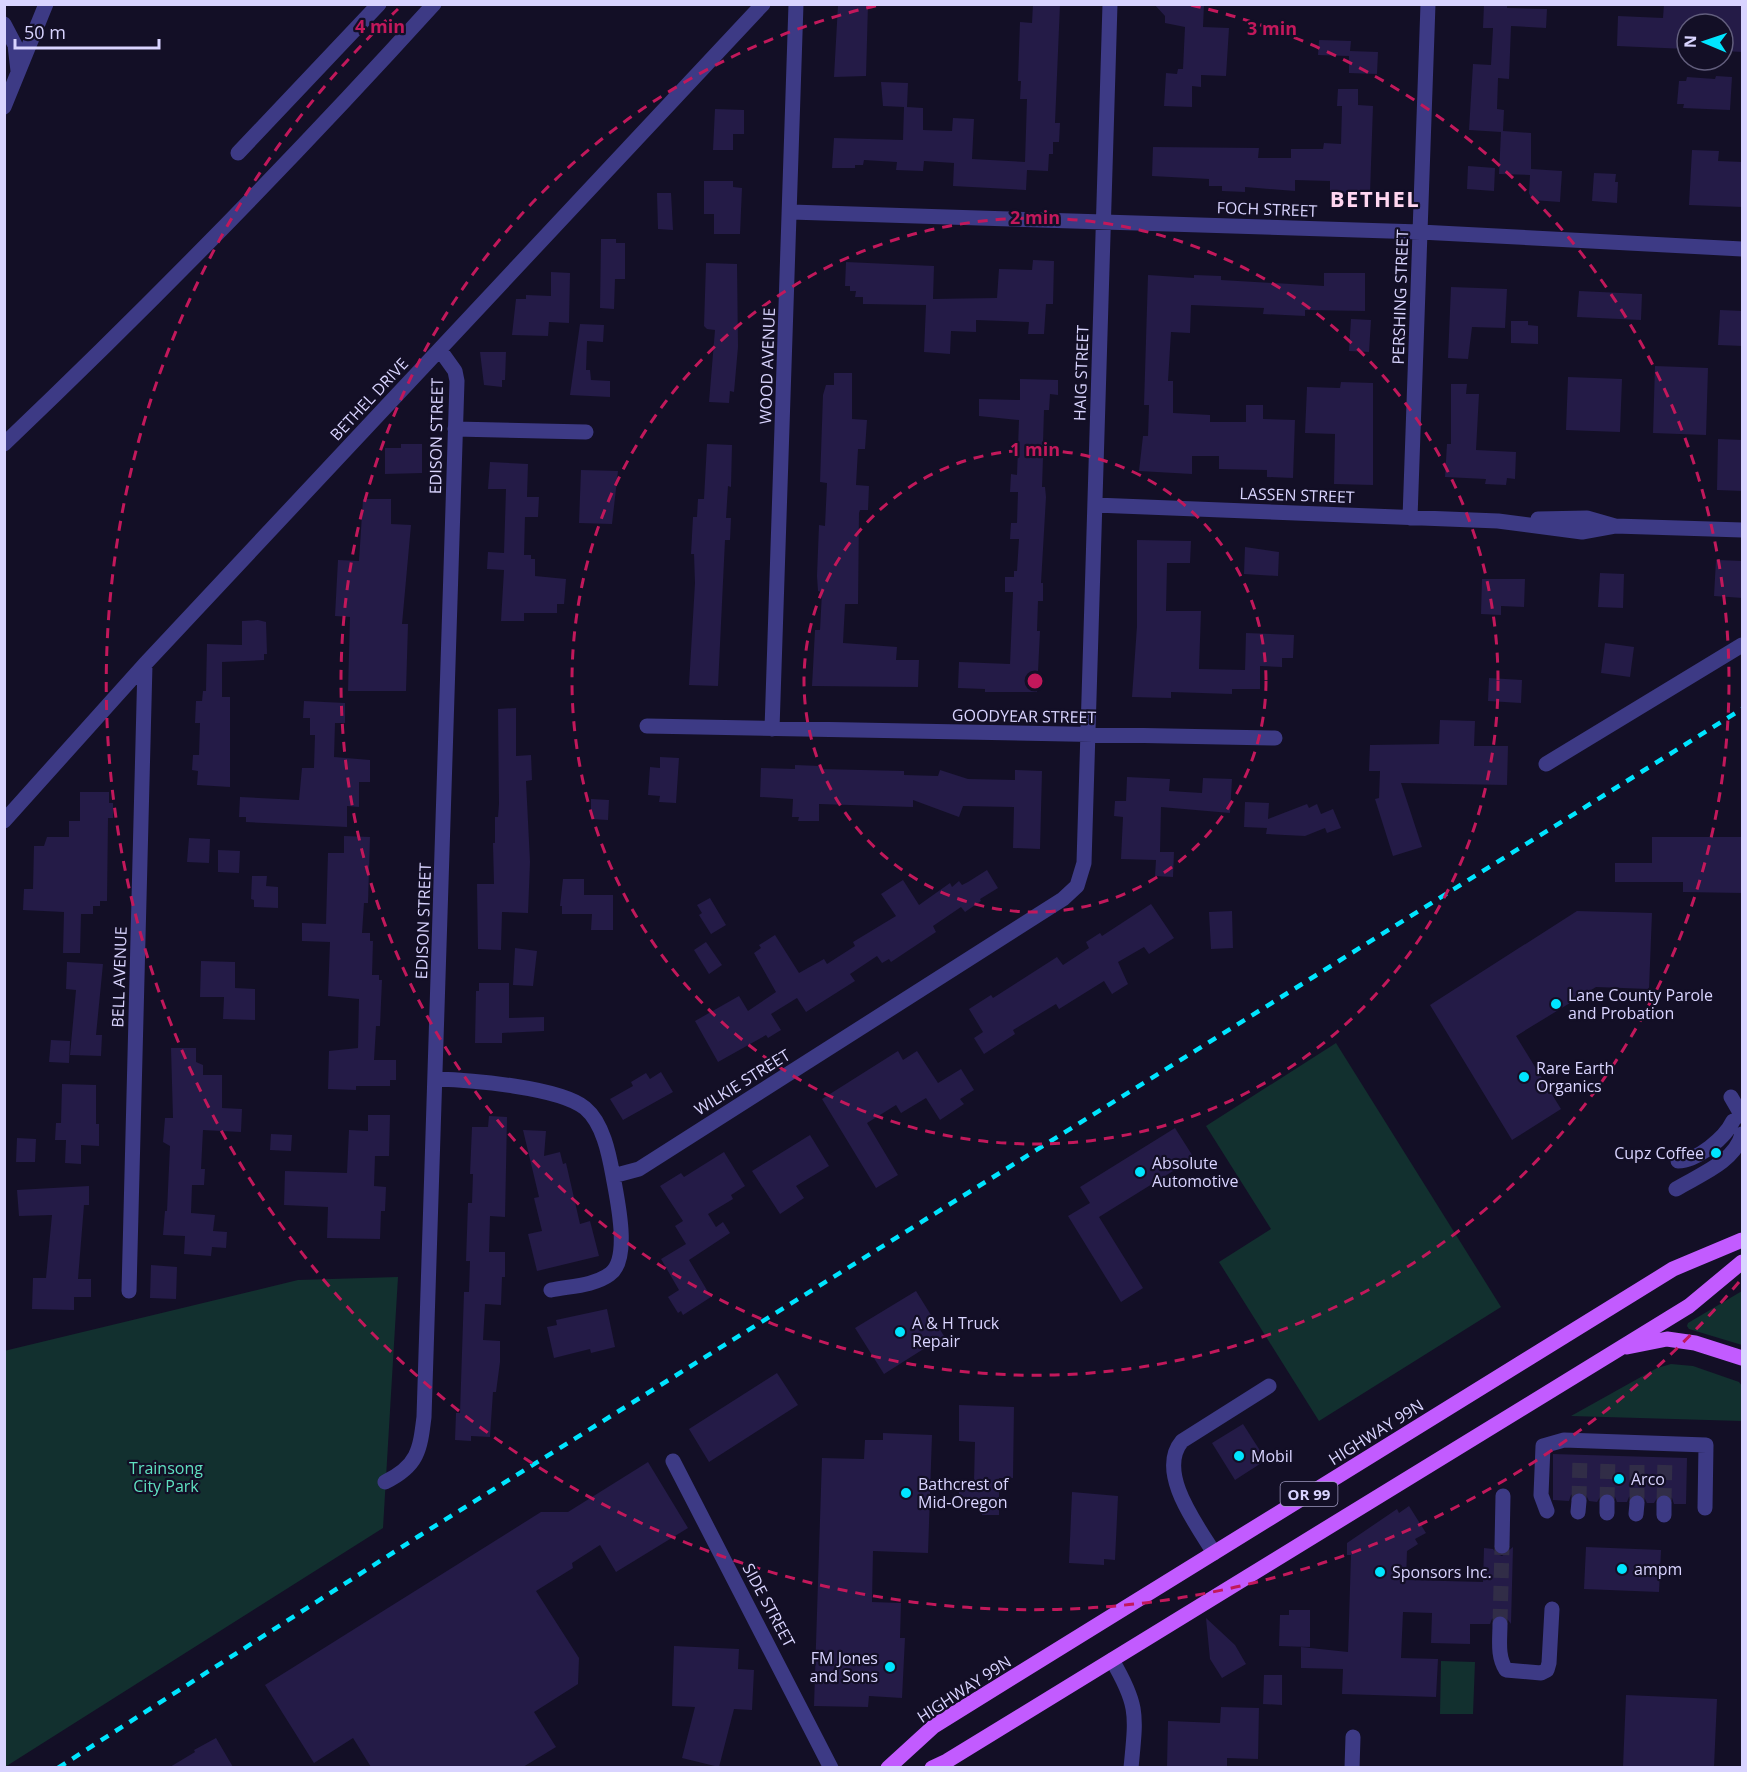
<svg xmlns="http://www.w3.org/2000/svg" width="1747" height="1772" font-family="'Open Sans',sans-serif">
<rect width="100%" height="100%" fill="#130f26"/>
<path fill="#12302f" d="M1336 1043 1501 1307 1319 1421 1219 1262 1271 1229 1206 1126Z
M398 1277 383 1528 5 1767 4 1351 298 1280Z
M1742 1291V1345L1689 1329 1687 1326 1688 1323Z
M1671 1364 1693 1366 1739 1382 1742 1386V1421L1571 1416 1657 1368Z
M1441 1661 1475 1662 1473 1714H1440Z"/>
<path fill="#241b47" d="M868 4 866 76 834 77 838 5Z
M1033 4H1060L1055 123H1060L1059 142H1053V154H1049L1048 171 1027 170 1026 190 953 186 954 163 924 161 923 171 896 170 897 162 864 160 863 165H855V168H832L834 138 903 140 904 107 883 106 881 82 908 83 907 107 923 108V130L952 131 953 118 974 119 972 159 1025 162 1027 99H1020L1021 81H1018L1020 22 1032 23Z
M1154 4H1204L1203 27 1229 28 1226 76 1201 75V87L1192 86V107L1164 106 1166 73 1177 74 1178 69H1183L1185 27 1165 23V16Z
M1484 4H1507V8L1547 9 1546 28 1511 26 1509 79 1498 78 1497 109 1504 110 1503 131 1531 133V169L1562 171 1560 202 1532 200 1529 193 1530 175 1499 174 1501 132 1469 130 1473 64 1491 65 1493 28H1483Z
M1664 4H1743V52L1723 51V24H1687V49L1617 46 1618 16 1663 18Z
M1319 40 1351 41 1350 51 1378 52 1377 74 1349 73V56L1318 55Z
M1716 76 1732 77 1730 110 1683 108 1684 104H1677L1679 81H1686L1687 77 1715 79Z
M1338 89H1358V105L1373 106 1370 194H1330V181L1295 180V191L1245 187V192L1222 191V186H1209V179L1152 176 1153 147 1259 148 1258 158H1291V149H1323L1324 143 1341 144 1342 106H1337Z
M715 109 744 110V134H733V150H713Z
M1692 150 1719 151 1718 161 1743 162V207L1689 205Z
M1468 166 1495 168 1494 191 1467 189Z
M1594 173 1616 174 1615 182H1618L1617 203 1592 201Z
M704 181H733V187L742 188 740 234H714V214H704Z
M657 193H671L673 230 658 229Z
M601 239H616V243H625V279H615L614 309 600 308Z
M1033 260 1054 261 1053 304H1046L1044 334H1028L1029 322 976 320V332L951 331 950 354 924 352 926 305 863 304V297H855L856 291H850V286H845L846 262 934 266 933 299 997 298 999 269 1032 270Z
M706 263 737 264 738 347 734 392 730 391 729 403 709 402 715 330 707 329 704 326Z
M551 272 570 273 569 323 549 322 548 336 512 335 516 299H526V295L551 296Z
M1324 273H1365V311L1305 310V316L1263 314 1264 308 1191 305 1190 333 1171 332 1168 381H1173V413L1210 415V422H1246V405H1263V419L1295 420 1293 478 1267 477V470L1219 469V456H1192V474L1139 471 1143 436H1148L1149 405H1144L1148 275 1194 278V275L1221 276V280L1324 286Z
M1451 287 1507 289 1505 328 1472 327 1468 359 1448 358Z
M1579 291 1642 294 1641 320 1577 317Z
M1720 310 1743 311V346L1718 345Z
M1351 319 1371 320 1369 352 1349 351Z
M1511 321H1528V325L1538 326V344L1511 343Z
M580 324 604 325 603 342 587 341 586 370H590L591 380 610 381V397L570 395Z
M480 352H506L505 380H502V387L484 385Z
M1655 366 1708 368 1706 435 1653 433Z
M834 373H852V419L867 420 865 449H858L856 485 869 486 868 510H860L859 513 858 604H845L843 643 897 647 896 660H919L918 687 812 686 815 630H820L822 592 818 591 817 576 819 525 825 526 827 483 820 482 823 395 826 385H834Z
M1568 377 1622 379 1620 432 1566 430Z
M1020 379 1058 380V395L1050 394 1049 410H1044L1043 443H1048L1047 458H1043L1042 487H1045L1046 497 1041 583H1043V601H1038L1037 631H1040L1037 692H985V689L958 688 959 662 1010 664 1013 592H1005V577H1014V571H1017L1019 539H1010L1011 523H1017L1018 492H1010L1011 474 1017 475 1019 420 979 416V399L1020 400Z
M1341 382 1373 383V485L1334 484 1335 434 1305 433 1307 387 1340 388Z
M1451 384H1467L1466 394H1479L1476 450 1516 452 1515 479 1507 478 1506 485 1485 484 1486 479 1445 477 1447 444H1451Z
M1718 439 1743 440V491L1717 490Z
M401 444H422V473L385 474V448H401Z
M707 444 732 445 731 487 728 486 726 518H731L730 540H725L718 686 689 685 695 583 694 554H691L693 517H697L698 499H704Z
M490 462 528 464 527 497H539L538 517H525L524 555H531V559H535V576L566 579 564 604H557V613H524V621H501L504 570 487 569 488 552 504 553 506 489H488Z
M581 470 618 471 612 524 579 523Z
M363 499H391V524L411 525 402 624H408L406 691H348L350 617 335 616 338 560 359 561Z
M1137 540 1191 541 1190 563H1167L1166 611H1201L1199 669 1245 670 1246 633 1294 635 1293 658H1282V667L1260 666V689H1232V694L1171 692V698L1132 697 1137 626Z
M1245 547 1279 552 1278 576 1244 574Z
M1716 560 1743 561V598L1714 596Z
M1600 573 1624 574 1623 608 1598 607Z
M1482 579H1525L1524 607 1501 606V615L1481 614Z
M258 620 266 622 267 654H264V660L222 662V697H230V787L197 785 198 771 192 770 193 755H199L200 723H195L196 701H202L203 691H206L207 644 242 645V621Z
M1605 643 1634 647 1630 677 1601 673Z
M1489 678 1522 680 1521 703 1488 701Z
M304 701 345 703V723H335L334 757 370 760V782H359V807L347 806V827L246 822V817H239L240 797 299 800 302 768H314L315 735H310V718H303Z
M516 708V756L531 755 532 780 526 781 530 862 528 913 502 912 501 950 478 949 477 884H494L493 843H495V817H498L499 804 498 709Z
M1440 720 1475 721 1474 746H1508L1507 785 1401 783 1422 847 1393 856 1375 799 1379 798 1380 771H1369L1370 745 1439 744Z
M660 757 679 758 676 803 659 802 660 796 648 795 650 767 660 768Z
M795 765 820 766V769L904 771V775L938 776 940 770 968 779 1015 780V770L1042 771 1040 849 1013 848 1014 807 963 806 959 817 913 800V807L819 804V821H798L799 817H792L793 799 760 797 761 768 795 769Z
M1127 777 1170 779 1169 791 1202 793 1203 778 1232 779 1230 813 1161 807 1160 852H1174L1173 877 1155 876 1156 860 1121 859 1123 817 1114 816 1115 801H1126Z
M80 792H109V803H113V818H108L107 901H100V906H93V914H81L80 953H63L64 912 23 910 24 889H33L34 846H44L47 837H69V821H80Z
M591 799 609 800 608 820 591 819Z
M1245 802 1269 803 1268 819 1307 804 1309 808 1317 804 1321 814 1333 809 1341 828 1327 833 1325 828 1305 836 1266 834 1267 828 1244 827Z
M344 836 370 837 368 903H364L362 933H370V941H373L372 975H379V980H382L380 1026H376L374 1060H396V1080H390V1086H356V1090L328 1089 329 1051 358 1048 359 999 328 996 330 942 302 941V923L326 924 328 853H344Z
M1652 837H1743V893L1683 892V882H1615V863H1652Z
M189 838 210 839 209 863 187 862Z
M218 850 240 851 239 873 218 872Z
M987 870 998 888 980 899 981 901 965 912 961 907 933 926 936 932 891 962 889 959 882 963 877 956 850 974 855 981 806 1012 797 998 771 1014 781 1030 768 1038 766 1035 718 1062 695 1021 739 996 748 1011 776 992 754 953 761 948 759 945 775 935 799 973 824 959 827 964 855 946 853 942 896 916 881 894 903 880 919 905 950 883 952 887 959 881 962 885 968 882Z
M252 876H267L266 886 278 887V908L254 907V900L251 899Z
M563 879H584V895H613V930H591L592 914H562V906H560Z
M710 898 726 925 711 934 699 915 702 913 697 905Z
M1151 904 1174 938 1149 954 1144 947 1118 962 1128 984 1112 994 1104 981 1059 1009 1056 1004 1013 1030 1015 1034 984 1054 974 1038 983 1032 969 1009 991 995 993 998 1057 957 1063 965 1089 948 1086 942 1100 933 1102 936Z
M1232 911 1233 948 1211 949 1209 912Z
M1577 911 1652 913 1649 989 1596 987 1516 1036 1561 1109 1512 1140 1430 1005Z
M706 942 722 965 709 974 694 950Z
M515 948 537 951 533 986 513 985Z
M201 961 235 962V988L255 989V1020L223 1019 224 997H200Z
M67 962 103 964 96 1035H102L101 1056 70 1055 76 990 66 989Z
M479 983H509V1018L544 1017V1031L502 1033V1043H475L476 991H479Z
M51 1040 70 1041 69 1063 49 1062Z
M171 1048H196V1062L203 1065V1075H222V1108L242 1109 241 1132 203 1130 201 1169H205L204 1185H192L191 1213 215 1215 213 1231 227 1232 226 1248 212 1247 211 1256 184 1254 185 1236 163 1235 165 1211H167L170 1146 163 1142 165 1118H173Z
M898 1051 903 1060 917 1051 938 1083 961 1069 974 1090 960 1099 964 1104 940 1120 926 1098 901 1113 896 1105 867 1123 898 1175 876 1188 822 1099Z
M661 1072 673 1092 623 1120 610 1099 633 1086 631 1082 646 1073 650 1079Z
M62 1084 96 1085V1124H99V1146L81 1145V1164L65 1163 66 1140H55L56 1123H61Z
M368 1115H390L389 1156H375L374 1186 386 1187 385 1211H381L380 1239 327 1238 328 1207 284 1205 285 1171 347 1173 349 1130 368 1131Z
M489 1116 507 1117 505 1217 490 1216 489 1252H505V1277H502L501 1305 485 1304 483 1340 500 1341V1362L496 1392H493L490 1437 471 1436V1441L455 1440 456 1413H460L464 1292H469L470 1261H466L468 1203H472L473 1174H470L472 1127H488Z
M1175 1128 1194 1158 1099 1217 1143 1288 1121 1302 1068 1216 1090 1203 1080 1187Z
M523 1130 546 1131 544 1156 560 1152 563 1164 566 1163 580 1224 590 1221 599 1256 537 1271 528 1234 542 1231 534 1198 539 1197Z
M271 1134 292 1135 291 1151 270 1150Z
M810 1135 829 1166 796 1186 804 1198 780 1214 752 1171Z
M17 1138 36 1139 35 1162H16Z
M724 1152 745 1186 731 1195 733 1199 708 1214 716 1227 723 1222 730 1233 689 1260 711 1297 683 1315 681 1311 678 1313 668 1297 679 1290 661 1259 686 1244 675 1226 683 1221 660 1186 681 1173 684 1177Z
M89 1186V1205H84L78 1279H91V1297H74V1310L32 1309 33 1278H46L52 1215 19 1216 17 1190Z
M151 1265 177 1267 176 1299 150 1298Z
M916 1291 944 1336 884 1374 855 1328Z
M607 1309 615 1347 591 1353 590 1349 554 1358 547 1327 557 1325 556 1320Z
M777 1373 798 1405 709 1462 689 1429Z
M959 1405 1014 1407 1013 1478H999V1515H982V1506H959V1482H974L975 1442 959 1441Z
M1243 1424 1266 1460 1235 1480 1212 1443Z
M883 1433 932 1435 928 1553 873 1551 872 1602 901 1603 900 1638H905L902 1698 869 1696 868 1707 814 1706 822 1458 864 1459 865 1440H883Z
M1553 1454 1687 1458 1686 1504H1674L1672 1498 1665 1493 1659 1495 1654 1503H1647L1643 1495 1637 1493 1629 1497 1627 1502H1617L1615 1497 1608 1492 1602 1494 1597 1502 1589 1501 1585 1493 1579 1491 1571 1495 1569 1501 1553 1500Z
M648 1462 688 1528 616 1572 600 1545 572 1563 573 1568 536 1591 579 1658 578 1684 534 1712 556 1747 523 1767H371L353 1738 314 1763 265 1685 541 1512H568Z
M1072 1492 1118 1496 1115 1560 1104 1559V1565L1069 1563Z
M1409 1506 1426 1533 1415 1539 1418 1544 1407 1551 1406 1580 1483 1582 1484 1548 1493 1549 1497 1554 1502 1556 1513 1547 1511 1624 1505 1616 1500 1614 1492 1619 1490 1624H1470V1644L1431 1643 1432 1613 1403 1612 1401 1658 1438 1659 1436 1697 1342 1694 1343 1669 1301 1668V1647L1348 1652 1351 1555H1347V1543L1397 1509 1399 1513Z
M1586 1547 1661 1550 1659 1592 1584 1589Z
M1289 1610H1310V1647L1279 1646 1280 1615H1289Z
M1206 1618 1235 1645 1246 1664 1222 1678 1210 1659Z
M674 1646 739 1649 738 1669 754 1670 752 1710 734 1709 719 1767 682 1758 695 1707 672 1706Z
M1264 1675H1282V1705L1263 1704Z
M1626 1695 1717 1699 1714 1767H1623Z
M1221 1707 1259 1708 1258 1759 1227 1758V1767H1167L1168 1721 1220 1723Z
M216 1738 233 1767H170L195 1752 194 1750Z"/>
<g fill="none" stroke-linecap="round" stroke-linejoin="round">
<path stroke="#312d47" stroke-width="15" stroke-dasharray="15 8" stroke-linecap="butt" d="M1579 1501 1580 1455
M1607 1502 1608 1456
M1637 1503V1457
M1664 1503 1665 1457
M1500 1624 1502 1546"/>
<path stroke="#3d3a85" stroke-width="15" d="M4 24 15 45 18 71
M4 107 46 4
M238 153 379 4
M791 212 1420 232 1742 249
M455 429 586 432
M4 444C153 302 296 156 434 4
M1095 505 1498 521 1582 532 1615 526 1742 530
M1410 518 1428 4
M1538 519 1587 518 1615 526
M647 726 1275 738
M772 729 796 4
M1546 764 1742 645
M4 821 145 664 763 4
M436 1079C470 1080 559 1087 585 1108 603 1123 609 1154 613 1176L639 1169 1063 899 1077 886 1084 863 1110 4
M1731 1097 1742 1116
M1678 1161C1697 1161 1725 1138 1733 1121
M1676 1189C1699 1175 1735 1162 1742 1134
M551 1290C570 1286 594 1286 610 1274 631 1259 617 1199 613 1176
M129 1291 145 664
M673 1461 831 1768
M385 1482C418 1466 420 1450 424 1417L457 381 455 371 440 350
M1547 1511 1541 1495 1543 1446 1564 1440 1706 1445 1705 1508
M1578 1512 1579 1501
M1607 1513V1502
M1636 1514 1637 1503
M1664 1515V1503
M1502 1546 1503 1496
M1214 1553C1197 1525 1156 1472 1182 1441L1269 1386
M1500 1624C1500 1640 1497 1656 1506 1670L1541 1673 1547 1670 1549 1663 1552 1609
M1112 1660C1139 1706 1136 1715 1131 1768
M1352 1768 1353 1737"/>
<path stroke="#c25bff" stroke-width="15" d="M1627 1347 1667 1339 1695 1343 1742 1358
M888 1768 934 1726 1673 1269 1742 1240
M932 1768 947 1761 1689 1306 1742 1262"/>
<path stroke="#00e5ff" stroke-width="4.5" stroke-dasharray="9 8" stroke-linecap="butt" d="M58 1768 419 1536 1742 709"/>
</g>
<g fill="none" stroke="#c2185b" stroke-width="3" stroke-dasharray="10 8">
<circle cx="1035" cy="681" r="231"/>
<circle cx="1035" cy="681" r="463"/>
<path d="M1191 5A694 694 0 1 1 879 5"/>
<path d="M1739 1282A926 926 0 1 1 398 9"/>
</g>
<g fill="#00e5ff" stroke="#130f26" stroke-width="2">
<circle cx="1556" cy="1004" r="6"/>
<circle cx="1524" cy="1077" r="6"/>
<circle cx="1716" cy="1153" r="6"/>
<circle cx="1140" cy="1172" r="6"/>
<circle cx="900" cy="1332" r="6"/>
<circle cx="1239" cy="1456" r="6"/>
<circle cx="1619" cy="1479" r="6"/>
<circle cx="906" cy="1493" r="6"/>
<circle cx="1622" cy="1569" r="6"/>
<circle cx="1380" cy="1572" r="6"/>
<circle cx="890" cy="1667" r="6"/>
</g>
<g text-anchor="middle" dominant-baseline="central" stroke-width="4.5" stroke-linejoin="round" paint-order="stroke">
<rect fill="#130f26" stroke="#9e99be" stroke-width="1.5" x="1280.5" y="1482" width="57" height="24" rx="4.5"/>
<g font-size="15" font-weight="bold" fill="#d9d4ff">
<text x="1309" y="1494">OR 99</text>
</g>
<g font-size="16" fill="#d9d4ff" stroke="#130f26">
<text transform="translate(1267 209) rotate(2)">FOCH STREET</text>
<text transform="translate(1400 297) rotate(-88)">PERSHING STREET</text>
<text transform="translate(767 366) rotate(-88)">WOOD AVENUE</text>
<text transform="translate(1081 373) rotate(-88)">HAIG STREET</text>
<text transform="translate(369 399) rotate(-47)">BETHEL DRIVE</text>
<text transform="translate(436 436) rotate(-89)">EDISON STREET</text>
<text transform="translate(1297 495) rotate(2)">LASSEN STREET</text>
<text transform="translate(1024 716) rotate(1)">GOODYEAR STREET</text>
<text transform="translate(423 921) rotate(-88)">EDISON STREET</text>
<text transform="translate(119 977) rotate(-88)">BELL AVENUE</text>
<text transform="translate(742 1082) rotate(-32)">WILKIE STREET</text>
<text transform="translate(1376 1432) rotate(-32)">HIGHWAY 99N</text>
<text transform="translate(769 1605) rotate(62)">SIDE STREET</text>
<text transform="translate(964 1689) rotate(-33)">HIGHWAY 99N</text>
</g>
<g font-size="16" fill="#d9d4ff" stroke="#130f26" text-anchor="start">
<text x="1568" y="995">Lane County Parole<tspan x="1568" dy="18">and Probation</tspan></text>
<text x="1536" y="1068">Rare Earth<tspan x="1536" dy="18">Organics</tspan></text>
<text x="1704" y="1153" text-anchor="end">Cupz Coffee</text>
<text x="1152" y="1163">Absolute<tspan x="1152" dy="18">Automotive</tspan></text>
<text x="912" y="1323">A &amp; H Truck<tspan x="912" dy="18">Repair</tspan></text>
<text x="1251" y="1456">Mobil</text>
<text x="1631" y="1479">Arco</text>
<text x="918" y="1484">Bathcrest of<tspan x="918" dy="18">Mid-Oregon</tspan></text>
<text x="1634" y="1569">ampm</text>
<text x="1392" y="1572">Sponsors Inc.</text>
<text x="878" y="1658" text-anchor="end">FM Jones<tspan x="878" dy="18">and Sons</tspan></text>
</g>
<g font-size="16" fill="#5fe0c0" stroke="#130f26">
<text x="166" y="1468">Trainsong<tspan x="166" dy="18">City Park</tspan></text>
</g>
<g font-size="22" font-weight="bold" letter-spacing="1.5" fill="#ffd6f0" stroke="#130f26">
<text x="1375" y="198">BETHEL</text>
</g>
</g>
<circle cx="1035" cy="681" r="9" fill="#c2185b" stroke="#130f26" stroke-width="3"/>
<g font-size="18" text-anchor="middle" font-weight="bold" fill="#c2185b" stroke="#130f26" stroke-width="4.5" stroke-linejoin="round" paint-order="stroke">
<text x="380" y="33">4 min</text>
<text x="1272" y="35">3 min</text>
<text x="1035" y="224">2 min</text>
<text x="1035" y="456">1 min</text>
</g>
<rect width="1747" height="1772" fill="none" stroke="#d9d4ff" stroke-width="12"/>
<g transform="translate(1705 42) rotate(272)"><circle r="28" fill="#130f26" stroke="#625e7d" stroke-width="1.5"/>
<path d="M0-4.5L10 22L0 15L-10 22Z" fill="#00e5ff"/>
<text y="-9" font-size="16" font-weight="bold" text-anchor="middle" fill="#d9d4ff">N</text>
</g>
<path d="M15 39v9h144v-9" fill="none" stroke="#d9d4ff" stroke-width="3"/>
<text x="24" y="39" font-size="18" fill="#d9d4ff" stroke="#130f26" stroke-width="4.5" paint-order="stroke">50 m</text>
</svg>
